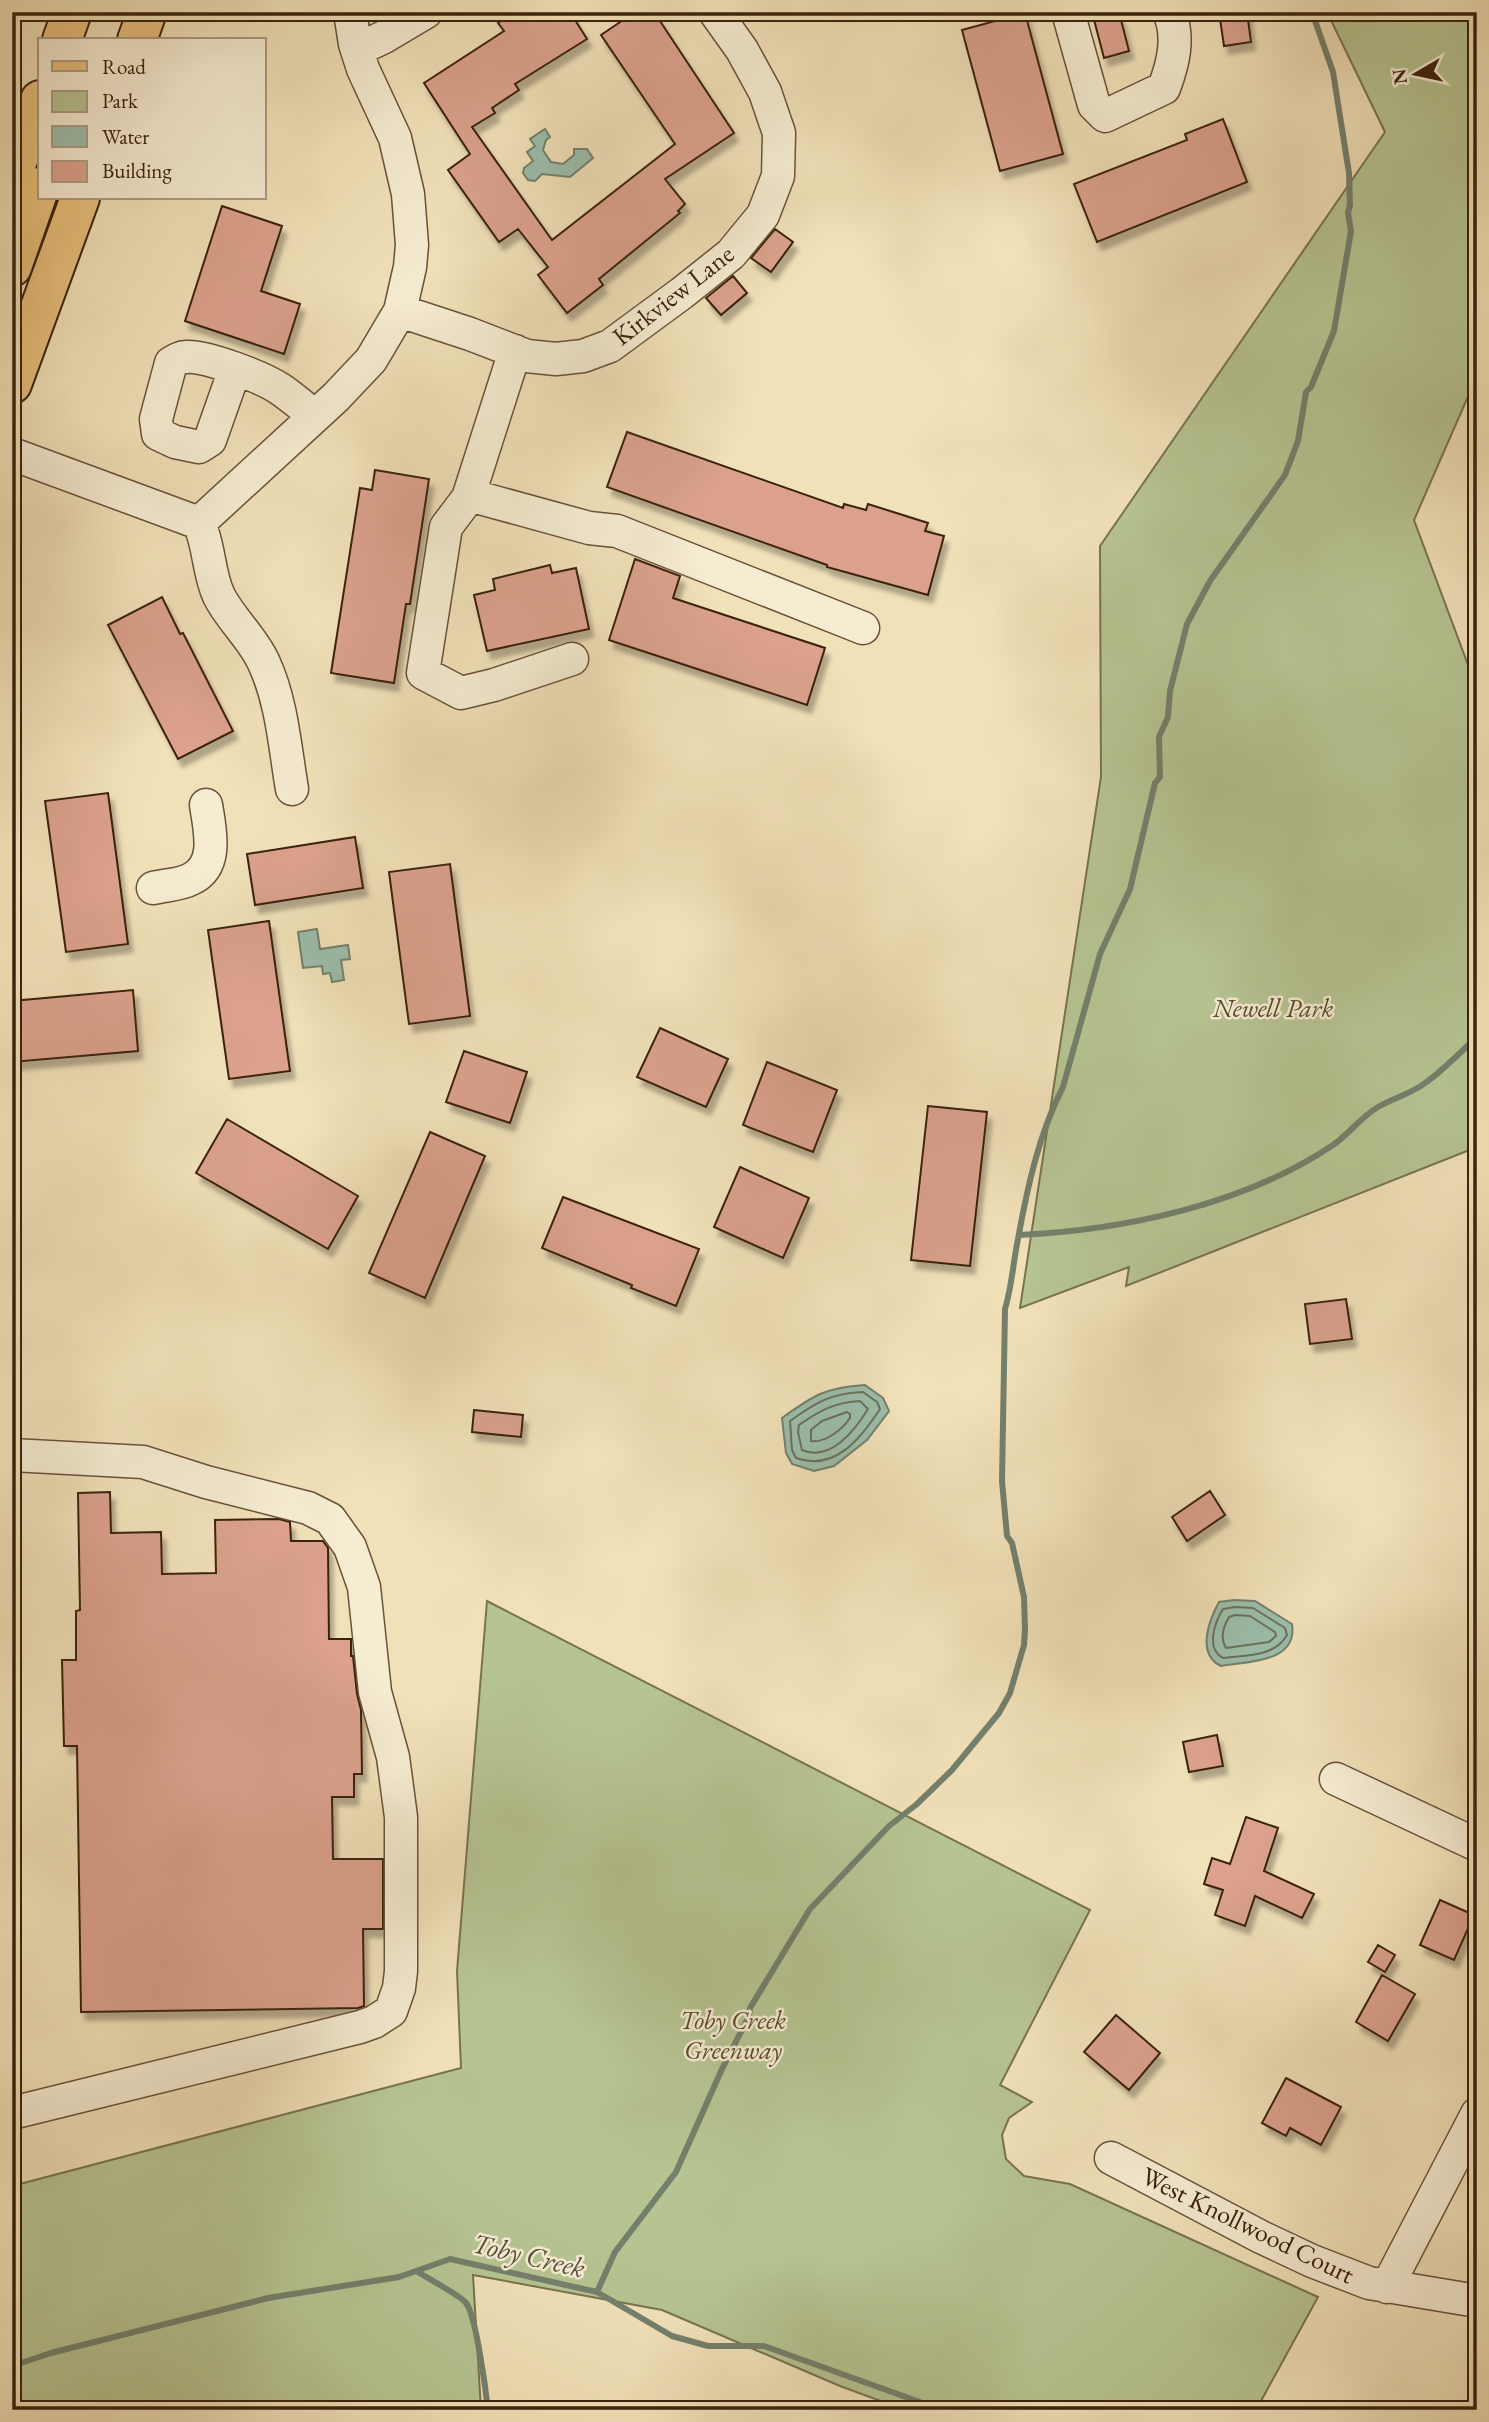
<svg xmlns="http://www.w3.org/2000/svg" width="1489" height="2422" font-family="'EB Garamond',serif">
<defs>
<filter id="shadow"><feDropShadow dx="4.5" dy="8" stdDeviation="2" flood-color="#0004"/></filter>
</defs>
<rect width="100%" height="100%" fill="#f1e1b9"/>
<filter id="stains"><feTurbulence type="fractalNoise" baseFrequency=".00286" numOctaves="4"/><feColorMatrix values="0 0 0 0 .2 0 0 0 0 .09 0 0 0 0 .02 0 0 0 .5 -.17"/></filter>
<radialGradient id="worn" r=".72"><stop offset=".6" stop-color="#630" stop-opacity="0"/><stop offset="1" stop-color="#630" stop-opacity=".3"/></radialGradient>
<path fill="#b6c492" stroke="#787350" stroke-width="2" d="M1327 12H1477V376L1414 520 1477 689V1147L1126 1286 1129 1267 1020 1308 1101 777 1100 546 1385 132Z
M487 1601 1090 1910 1000 2085 1032 2102 1009 2118 1002 2135 1006 2159 1024 2176 1070 2184 1318 2297 1256 2410H905L840 2386 662 2310 473 2275 481 2410H12V2186L461 2068 457 1971Z"/>
<path fill="#9bbeac" stroke="#74806c" stroke-width="2" d="M545 129 550 137 546 140 543 150 551 162 563 164 574 155V149H587L593 158 570 177 542 174 535 181 528 180 523 173 524 168 533 161 527 152 535 146 530 139Z
M317 929 320 949 348 945 350 959 341 960 344 980 332 982 330 973 323 974 322 966 303 968 298 932Z
M865 1385 883 1398 889 1411 867 1440 834 1466 814 1471 792 1464 786 1453 782 1418C814 1395 824 1388 865 1385Z
M1234 1600 1255 1601 1292 1624C1298 1663 1248 1661 1221 1666 1196 1654 1209 1620 1219 1602Z"/>
<g fill="none" stroke-linecap="round" stroke-linejoin="round">
<path stroke="#6a705c" stroke-width="2" d="M863 1392 877 1402 880 1409C861 1438 835 1472 796 1458L792 1450 790 1421C815 1403 831 1393 863 1392Z
M860 1401 868 1409C855 1430 831 1462 802 1450L798 1432 799 1425C819 1411 835 1402 860 1401Z
M847 1412 850 1414V1418C842 1430 825 1443 811 1441V1430L822 1421Z
M1235 1607 1253 1608 1285 1628 1287 1635C1275 1657 1245 1655 1223 1658 1205 1649 1215 1622 1223 1609Z
M1235 1615 1250 1616 1275 1632 1276 1636 1269 1642 1226 1648C1220 1638 1223 1627 1229 1617Z"/>
<path stroke="#74806c" stroke-width="6" d="M1019 1235C1124 1230 1244 1205 1333 1145 1349 1134 1361 1117 1378 1107 1393 1098 1411 1094 1425 1083 1444 1070 1460 1052 1477 1037
M416 2271C426 2277 461 2296 466 2303 476 2315 486 2392 488 2410
M597 2292 615 2252 676 2172 722 2069 749 2016 750 2008 810 1909 889 1826 917 1804 952 1770 999 1713 1010 1693 1024 1645 1025 1629 1024 1597 1012 1543 1007 1536 1002 1481 1005 1309C1012 1286 1013 1263 1018 1239 1027 1189 1039 1133 1063 1087L1100 954 1130 889 1155 783 1160 777 1159 737 1168 717 1170 691 1187 624 1210 581 1285 475 1298 441 1306 392 1311 387 1334 331 1351 231 1348 213 1350 205 1349 173 1333 72 1312 12
M12 2366 51 2353 268 2298 399 2277 450 2259 597 2292 672 2336 708 2346H764L942 2410"/>
</g>
<path fill="#dba18c" stroke="#3a220d" stroke-width="2" filter="url(#shadow)" d="M515 12H570L587 39 515 84 519 90 492 108 495 113 472 127 552 240 675 144 601 35 635 12H654L734 133 665 179 685 204 678 211 680 213 599 279 603 285 567 313 538 275 548 267 518 229 499 242 448 170 470 154 424 83 504 31 498 23Z
M1092 12H1116L1117 17 1120 16 1129 51 1104 58Z
M1219 12H1247L1251 42 1224 46Z
M1025 13 1063 154 1000 171 962 30Z
M1223 119 1247 182 1097 242 1074 184 1187 140 1185 134Z
M222 206 282 226 261 291 300 304 284 354 185 321Z
M775 229 793 242 771 272 751 258Z
M733 276 747 293 721 315 706 298Z
M627 432 843 508 844 504 866 510 868 504 928 523 925 531 944 536 928 595 827 567V565L607 487Z
M375 470 429 479 410 604H406L394 683 331 673 360 488 372 490Z
M635 559 680 576 673 598 825 648 807 705 609 640Z
M550 565 552 573 576 568 589 629 487 651 474 595 495 590 493 579Z
M162 597 180 634 183 633 233 731 178 759 108 625Z
M108 793 128 944 66 952 45 801Z
M355 837 363 888 255 905 247 854Z
M450 864 470 1016 409 1024 389 872Z
M269 921 290 1071 229 1079 208 930Z
M133 990 138 1051 12 1062V1001Z
M660 1028 728 1059 706 1107 637 1077Z
M464 1051 527 1072 510 1123 446 1102Z
M767 1062 837 1090 813 1152 743 1125Z
M928 1106 987 1112 970 1266 911 1260Z
M227 1119 358 1196 328 1249 196 1173Z
M430 1132 485 1156 425 1298 369 1273Z
M740 1167 809 1198 783 1258 714 1227Z
M563 1197 699 1249 676 1306 631 1288 632 1285 542 1248Z
M1346 1299 1352 1339 1310 1344 1305 1304Z
M474 1410 523 1415 521 1437 472 1432Z
M1210 1491 1225 1515 1187 1541 1172 1517Z
M110 1492 111 1533 161 1532 162 1574 216 1573 215 1520 279 1519 290 1522 291 1541H323L328 1548 329 1639H351V1656H353L357 1694 361 1710 362 1774H354V1797H332L333 1859H383V1929H363L364 2006 358 2008 81 2012 77 1746H64L62 1660H76V1611L80 1610 78 1493Z
M1217 1735 1223 1766 1189 1772 1183 1742Z
M1246 1817 1278 1828 1264 1871 1314 1894 1302 1918 1255 1896 1245 1926 1215 1915 1223 1890 1204 1884 1212 1858 1230 1864Z
M1440 1900 1474 1915 1454 1960 1420 1945Z
M1378 1945 1395 1955 1385 1972 1368 1962Z
M1382 1975 1415 1994 1388 2041 1356 2022Z
M1116 2015 1160 2053 1129 2090 1084 2052Z
M1286 2078 1341 2107 1321 2145 1290 2128 1286 2136 1262 2123Z"/>
<g fill="none" stroke-linecap="round" stroke-linejoin="round">
<g stroke="#685238" stroke-width="35">
<path id="minor" d="M1068 12 1094 105 1105 116 1164 88C1173 64 1180 37 1169 12
M357 50 384 37 426 12
M400 311 470 334 527 356 556 359 583 356 610 346 682 293 731 254 763 215 778 176 779 133 765 92 742 50 715 12
M515 351 468 498 446 527 423 673 461 693 494 685 572 659
M235 369 210 440 199 447 175 442 158 434 156 419 171 363C176 360 181 357 186 357 205 355 264 378 280 389 292 397 303 407 315 416
M12 454 199 523C210 547 208 573 219 596 231 620 253 638 264 663 282 702 285 748 292 789
M469 495 589 528 617 531 863 628
M199 523 336 397 371 360 400 311 410 267 412 245 408 194 395 138 363 69 355 44 350 12
M153 888C165 885 180 885 191 879 219 866 210 830 206 805
M12 1455 143 1462 206 1482 308 1508 330 1519 350 1547 364 1587 375 1692 393 1757 401 1817V1971L399 1988 391 2011 374 2022 360 2027 12 2113
M1336 1779 1477 1845
M1111 2158 1261 2237 1312 2261 1369 2283 1477 2301
M1387 2287 1477 2114"/>
</g>
<g stroke="#3a220d" stroke-width="42">
<path id="major" d="M62 40 72 12
M137 40 147 12
M12 176 40 100
M12 267 40 187
M12 384 80 198"/>
</g>
<use href="#minor" stroke="#f6ecd2" stroke-width="32"/>
<use href="#major" stroke="#e8c07c" stroke-width="38"/>
</g>
<g text-anchor="middle" dominant-baseline="central" stroke-width="5" stroke-linejoin="round" paint-order="stroke">
<g font-size="26" fill="#3a220d" stroke="#f6ecd2">
<text transform="translate(673 295) rotate(-38)">Kirkview Lane</text>
<text transform="translate(1248 2225) rotate(26)">West Knollwood Court</text>
</g>
<g font-size="26" font-style="italic" fill="#594a2e" stroke="#f6ecd2">
<text x="1273" y="1008">Newell Park</text>
<text x="733" y="2020">Toby Creek<tspan x="733" dy="30">Greenway</tspan></text>
</g>
<g font-size="28" font-style="italic" fill="#57513d" stroke="#f6ecd2">
<text transform="translate(529 2255) rotate(13)">Toby Creek</text>
</g>
</g>
<rect width="1489" height="2422" fill="none" stroke="#f1e1b9" stroke-width="42"/>
<rect x="14" y="14" width="1461" height="2394" fill="none" stroke="#3a220d" stroke-width="3.5"/>
<rect x="21" y="21" width="1447" height="2380" fill="none" stroke="#3a220d" stroke-width="2"/>
<rect x="38" y="38" width="228" height="161" fill="#f6ecd2" stroke="#ab9b83" stroke-width="2"/>
<rect x="52" y="61" width="35" height="10" fill="#e8c07c" stroke="#ab9b83" stroke-width="2"/>
<text x="102" y="74" font-size="21" fill="#3a220d">Road</text>
<rect x="52" y="91" width="35" height="21" fill="#b6c492" stroke="#ab9b83" stroke-width="2"/>
<text x="102" y="108" font-size="21" fill="#3a220d">Park</text>
<rect x="52" y="126" width="35" height="21" fill="#9bbeac" stroke="#ab9b83" stroke-width="2"/>
<text x="102" y="144" font-size="21" fill="#3a220d">Water</text>
<rect x="52" y="161" width="35" height="21" fill="#dba18c" stroke="#ab9b83" stroke-width="2"/>
<text x="102" y="178" font-size="21" fill="#3a220d">Building</text>
<g transform="translate(1416 74) rotate(261)" stroke="#f6ecd2" stroke-width="5" paint-order="stroke">
<path d="M0-5L12 26L0 18L-12 26Z" fill="#3a220d"/>
<text y="-10" font-size="19" font-weight="bold" text-anchor="middle" fill="#3a220d">N</text>
</g>
<rect width="100%" height="100%" filter="url(#stains)"/>
<rect width="100%" height="100%" fill="url(#worn)"/>
</svg>
